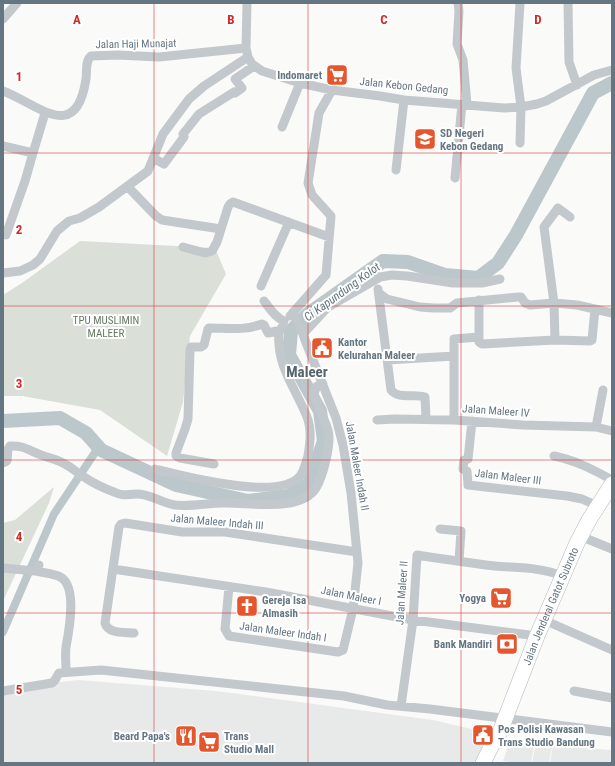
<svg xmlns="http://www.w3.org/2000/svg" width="615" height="766" font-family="'Roboto Condensed',sans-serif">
<rect width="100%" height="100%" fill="#fafaf8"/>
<path fill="#e8e9e9" d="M78 680 216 691 433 720 489 733 479 763H3V695L36 685Z
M511 738 535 741 531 763H518L503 761Z
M536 742H553L549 763H532Z
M553 746 612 750V763H550Z"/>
<path fill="#dadfd7" d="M80 241 215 248 226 274 190 336 183 402 167 456 100 410 22 396H3V295L22 283Z
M54 487 49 503 3 601V523L15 520Z"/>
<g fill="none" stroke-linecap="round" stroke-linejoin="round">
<path stroke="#bbc7cb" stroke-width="8" d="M3 632 54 514 98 448"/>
<path stroke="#bbc7cb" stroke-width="14" d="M3 421 60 418 86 433 101 450 176 485 248 501 288 496 309 484 324 441 320 411 289 355 291 331 308 314 383 261 408 262 445 275 478 278 498 263 516 235 593 93 612 83"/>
<g stroke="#b5babe" stroke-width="16">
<g id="primary">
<path id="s1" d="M483 763 493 743 500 732 537 636 577 543 589 520 612 484"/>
</g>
</g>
<path stroke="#c3c8cc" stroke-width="9" d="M247 3 246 48 248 57 252 64 262 71 300 83 332 90 380 96 404 100 504 108 521 107 537 104 546 101 594 75 612 70
M458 3 459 11 457 44 463 60 467 104
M520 3 516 68 521 107 520 143
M568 3 569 62 577 85
M3 19 17 3
M3 91C38 104 76 145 86 79 87 72 85 61 91 56L118 55 159 57 246 48
M282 127 300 83
M3 146 33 153 45 113
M153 158 164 164 184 137 183 134 199 114 234 92 235 93 242 88 235 79 254 66
M396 170 404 100
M455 178 462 104
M128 187 156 216 162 220 221 229
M6 235 25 181 33 153
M183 247 205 253 212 251 217 242 228 207 230 204 233 202 329 237
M3 273 20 271 33 265 40 259 57 231 69 221 80 218 99 207 148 171 163 134 189 99 204 86 248 57
M261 286 289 222
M378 289 391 390C399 400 414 393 425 397L426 419
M379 293 387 299 420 307 434 308H450L457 303 518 297H521L525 303 530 305 554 303 577 305 612 313
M479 300V342L482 344 555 340 590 341 592 340 595 309
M264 301C269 308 276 318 284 321
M290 316 326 275 331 216 312 195 308 183 319 113 332 90
M303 334 328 307 380 277 392 275 407 276 453 283H482L500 279
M555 340 554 303 544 227 558 208 570 217
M387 360 454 356
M377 420 395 419 454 420 523 425 596 427 612 431
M454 420V339L479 337
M472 421 468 459 464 460 463 469 467 471 468 485 567 496 582 499 598 506
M596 427 603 390
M554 456C575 460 594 470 612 480
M3 463 7 461 8 449 10 446C25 445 31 452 44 456 50 458 55 459 61 462 69 465 76 472 84 477 93 483 103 488 114 492 125 497 127 494 137 494 150 494 162 503 175 505 191 507 207 503 223 503 248 502 300 513 316 488 323 476 332 443 328 430 324 417 316 405 314 393L317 386 323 384
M214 464 180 458 176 456V453L185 429 188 419 190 350 191 347H201L204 345 208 329 209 328C227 328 244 331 262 324L264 325 268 333 281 330 284 321
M155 469C183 476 279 502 300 476 304 471 306 462 308 456 310 443 312 430 307 417 295 387 276 366 279 331
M440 529 461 531 459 561
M580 536 612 549
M3 568 35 571 39 565
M113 569 266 592 413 620 537 636
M35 571C43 573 55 573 62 578 77 589 69 631 66 647 65 655 66 663 66 671
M229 587 225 629 229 636 338 652 343 650 353 609 358 563 351 493 343 445 336 418 305 340 303 334 293 312
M544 620 612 650
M134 633C124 632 108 634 105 623L119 527 121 524 125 523 182 532H225L357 552
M3 691 52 683 55 680 59 673 101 670 344 696 387 705 430 709 612 732
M574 691 612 698
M401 706 413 620 417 555C443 559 469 563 495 566 517 568 541 567 562 576"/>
<use href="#primary" stroke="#fff" stroke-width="15"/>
</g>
<path fill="none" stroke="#d62828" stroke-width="1" stroke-opacity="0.55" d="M154 3V763M308 3V763M461 3V763M3 153H612M3 306H612M3 460H612M3 613H612"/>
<defs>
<g id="supermarket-square" transform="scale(1.15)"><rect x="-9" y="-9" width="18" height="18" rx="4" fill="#e4572e" stroke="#fff"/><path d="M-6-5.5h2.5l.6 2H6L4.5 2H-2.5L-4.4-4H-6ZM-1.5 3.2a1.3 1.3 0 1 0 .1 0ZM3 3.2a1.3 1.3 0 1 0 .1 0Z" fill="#fff"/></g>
<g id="school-square" transform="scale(1.15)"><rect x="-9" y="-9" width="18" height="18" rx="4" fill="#e4572e" stroke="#fff"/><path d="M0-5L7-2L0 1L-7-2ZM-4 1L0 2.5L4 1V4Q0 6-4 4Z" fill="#fff"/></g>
<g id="civic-square" transform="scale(1.15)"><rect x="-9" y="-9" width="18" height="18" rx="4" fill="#e4572e" stroke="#fff"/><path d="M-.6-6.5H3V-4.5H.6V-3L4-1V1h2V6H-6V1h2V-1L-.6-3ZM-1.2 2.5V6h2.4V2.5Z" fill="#fff"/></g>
<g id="church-square" transform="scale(1.15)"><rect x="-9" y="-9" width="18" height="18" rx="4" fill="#e4572e" stroke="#fff"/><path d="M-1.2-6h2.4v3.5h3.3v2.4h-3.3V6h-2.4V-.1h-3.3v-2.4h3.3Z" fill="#fff"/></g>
<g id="bank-square" transform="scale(1.15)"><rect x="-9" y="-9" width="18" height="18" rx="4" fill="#e4572e" stroke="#fff"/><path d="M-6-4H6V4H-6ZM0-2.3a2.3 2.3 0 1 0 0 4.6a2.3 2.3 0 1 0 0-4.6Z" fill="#fff"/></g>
<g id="restaurant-square" transform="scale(1.15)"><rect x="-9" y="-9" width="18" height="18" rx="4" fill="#e4572e" stroke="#fff"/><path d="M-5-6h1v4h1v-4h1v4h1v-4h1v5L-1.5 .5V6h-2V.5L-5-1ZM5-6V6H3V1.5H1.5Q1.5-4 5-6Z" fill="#fff"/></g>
</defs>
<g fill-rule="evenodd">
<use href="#supermarket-square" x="337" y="75"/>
<use href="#school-square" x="425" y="139"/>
<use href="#civic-square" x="322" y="348"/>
<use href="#supermarket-square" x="501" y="598"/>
<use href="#church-square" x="247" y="606"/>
<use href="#bank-square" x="507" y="644"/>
<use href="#civic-square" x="483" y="735"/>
<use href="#restaurant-square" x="186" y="736"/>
<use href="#supermarket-square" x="209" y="742"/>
</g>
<g text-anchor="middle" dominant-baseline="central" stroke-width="4" stroke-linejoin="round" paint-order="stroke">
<g font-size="11" fill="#657683" stroke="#fff">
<text transform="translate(136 44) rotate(-1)">Jalan Haji Munajat</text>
<text transform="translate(404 86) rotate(6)">Jalan Kebon Gedang</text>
<text transform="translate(496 411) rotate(4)">Jalan Maleer IV</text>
<text transform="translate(357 466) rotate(80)">Jalan Maleer Indah II</text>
<text transform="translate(508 477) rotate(7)">Jalan Maleer III</text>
<text transform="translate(217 522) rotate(5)">Jalan Maleer Indah III</text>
<text transform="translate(402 593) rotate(-86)">Jalan Maleer II</text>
<text transform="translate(351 596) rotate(11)">Jalan Maleer I</text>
<text stroke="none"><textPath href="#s1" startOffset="171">Jalan Jenderal Gatot Subroto</textPath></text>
<text transform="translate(283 632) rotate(8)">Jalan Maleer Indah I</text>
</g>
<g font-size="11" font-weight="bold" fill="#657683" stroke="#fff" text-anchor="start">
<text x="322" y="75" text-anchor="end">Indomaret</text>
<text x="440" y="133">SD Negeri<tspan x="440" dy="13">Kebon Gedang</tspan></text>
<text x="338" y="342">Kantor<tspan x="338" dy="13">Kelurahan Maleer</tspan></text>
<text x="486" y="598" text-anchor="end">Yogya</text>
<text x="262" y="600">Gereja Isa<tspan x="262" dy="13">Almasih</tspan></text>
<text x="492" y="644" text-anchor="end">Bank Mandiri</text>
<text x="498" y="729">Pos Polisi Kawasan<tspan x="498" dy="13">Trans Studio Bandung</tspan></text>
<text x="170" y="736" text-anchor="end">Beard Papa's</text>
<text x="224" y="736">Trans<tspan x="224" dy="13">Studio Mall</tspan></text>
</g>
<g font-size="11" fill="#687a64" stroke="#fff">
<text x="106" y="320">TPU MUSLIMIN<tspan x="106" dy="13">MALEER</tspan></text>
</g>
<g font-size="12" font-style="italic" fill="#60757c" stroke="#fff">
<text transform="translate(342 292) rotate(-36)">Ci Kapundung Kolot</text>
</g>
<g font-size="15" font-weight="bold" fill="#57646e" stroke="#fff">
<text x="307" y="372">Maleer</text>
</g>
</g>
<g font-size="13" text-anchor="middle" font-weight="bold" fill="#d62828" stroke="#fff" stroke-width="4" stroke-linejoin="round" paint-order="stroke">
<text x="77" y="24">A</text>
<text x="231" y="24">B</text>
<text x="384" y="24">C</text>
<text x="538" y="24">D</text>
<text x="19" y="81">1</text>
<text x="19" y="234">2</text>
<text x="19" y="388">3</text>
<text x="19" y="541">4</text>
<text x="19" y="694">5</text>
</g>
<rect width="615" height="766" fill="none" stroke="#657683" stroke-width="8"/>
</svg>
